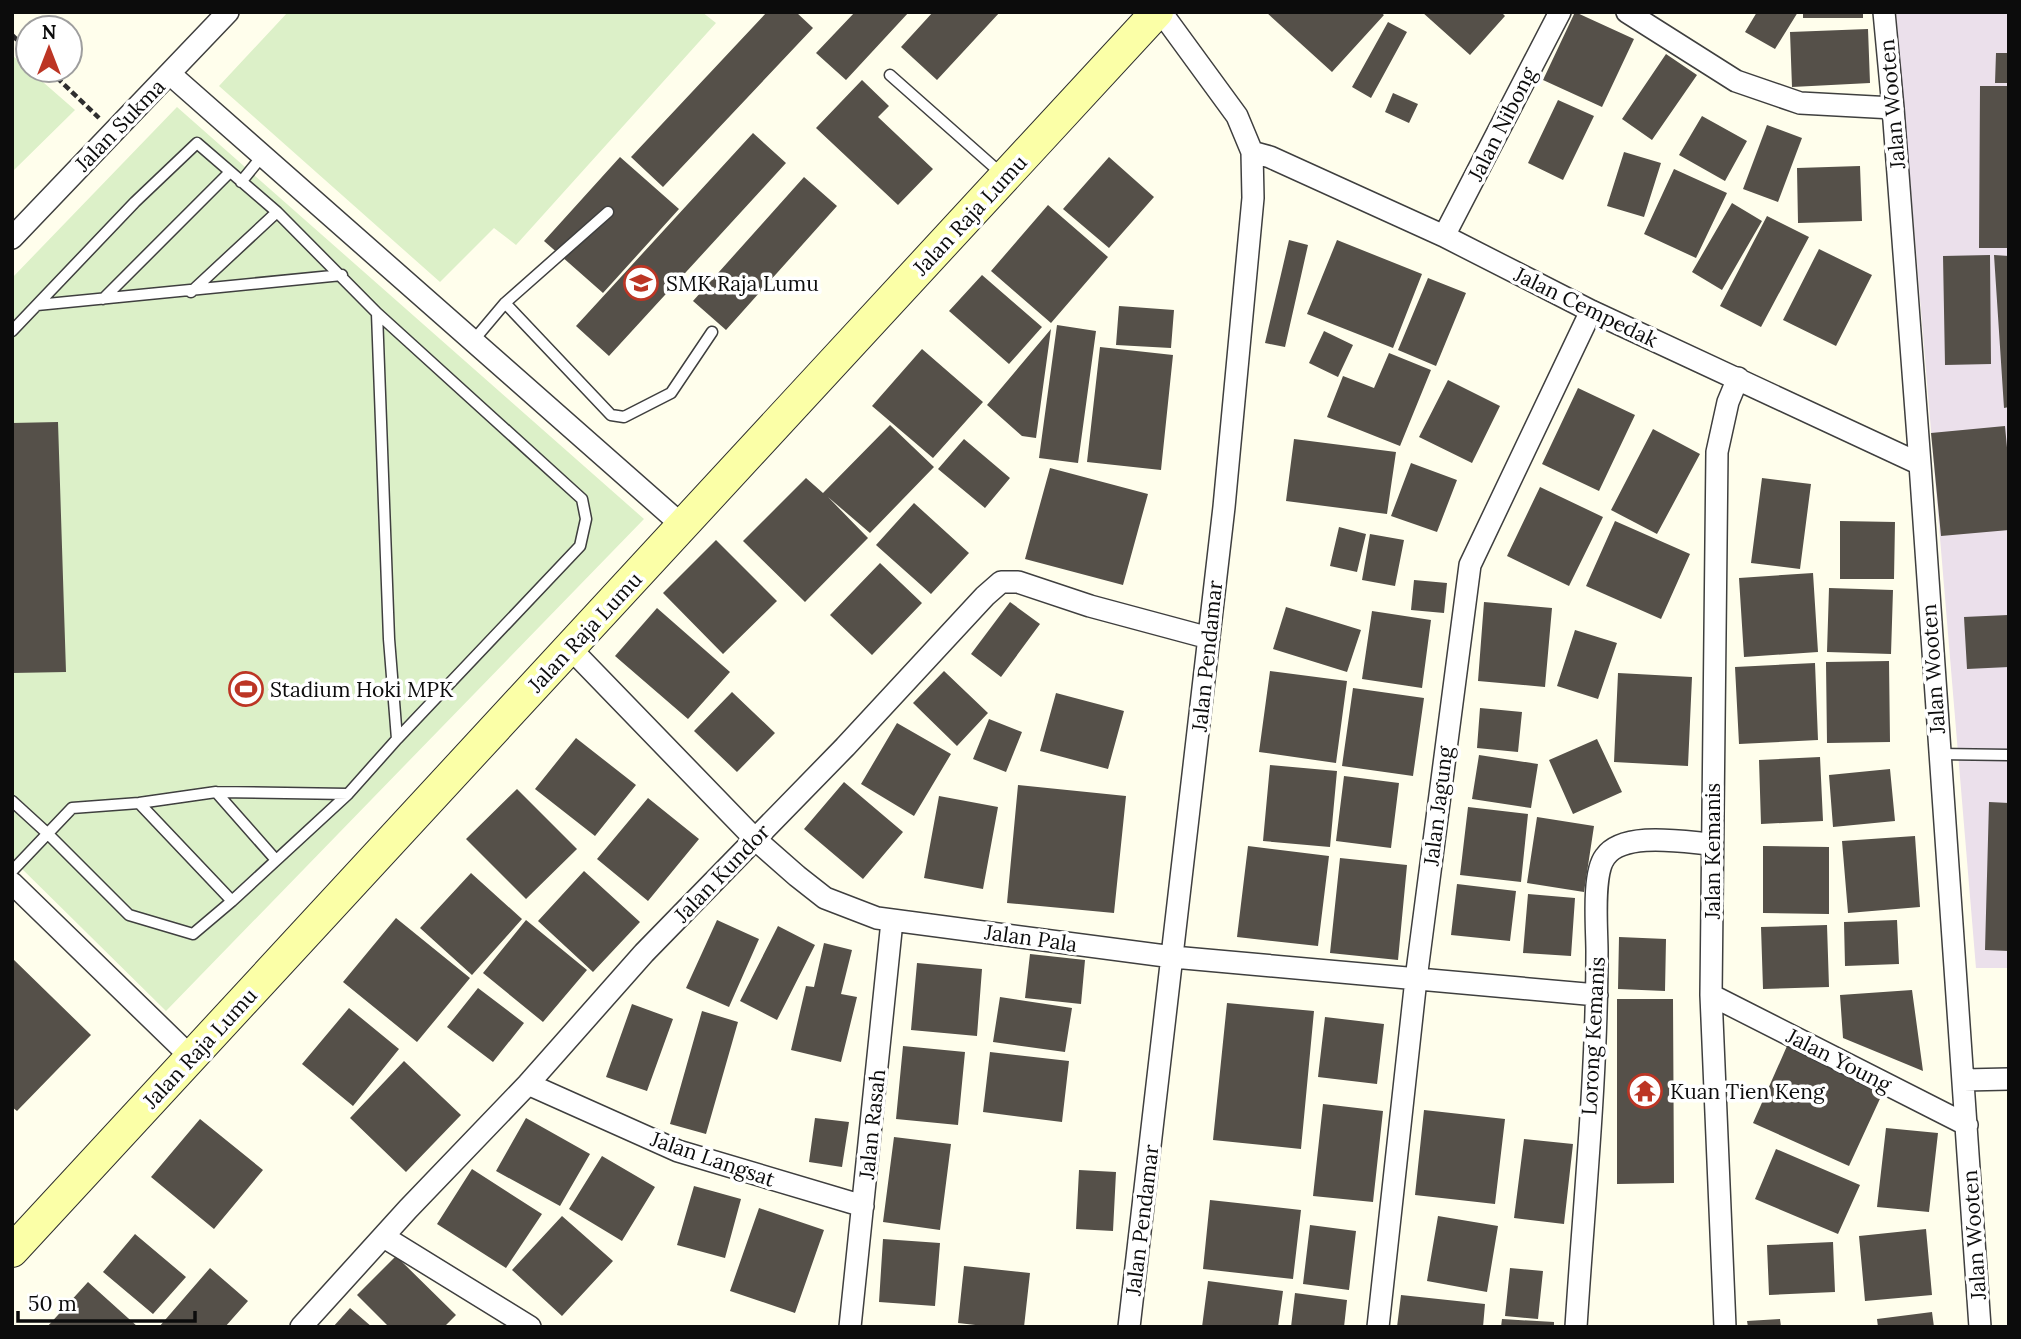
<svg xmlns="http://www.w3.org/2000/svg" width="2021" height="1339" font-family="Lora,serif">
<rect width="100%" height="100%" fill="#fffeec"/>
<path fill="#ebe0eb" d="M1896 12H2009V968H1976Z"/>
<path fill="#dcf0c8" d="M288 12H702L716 23 516 245 494 228 440 282 219 86Z
M12 55 75 110 12 172Z
M177 107 644 519 166 1011 12 859V278Z"/>
<path fill="#555049" d="M767 12H796L813 28 663 187 631 157Z
M855 12H909L846 80 816 53Z
M933 12H1000L937 80 901 47Z
M1266 12H1380L1384 15 1332 72Z
M1422 12H1501L1505 16 1470 55Z
M1575 12 1634 39 1602 107 1543 80Z
M1757 12H1798L1775 49 1745 32Z
M1803 12H1863V18H1803Z
M1388 22 1407 32 1371 98 1352 87Z
M1868 29 1870 83 1792 87 1790 32Z
M1996 53H2009V83H1995Z
M1666 54 1697 75 1652 140 1622 119Z
M862 80 889 106 878 117 933 169 898 205 816 128Z
M1980 86H2009V248H1979Z
M1393 93 1418 104 1409 123 1385 112Z
M1558 100 1594 116 1563 180 1528 163Z
M1702 116 1747 141 1725 181 1679 155Z
M1767 125 1802 138 1778 202 1743 189Z
M753 133 786 163 609 356 576 326Z
M1624 152 1661 163 1644 217 1607 206Z
M620 157 679 209 603 293 544 241Z
M1109 157 1154 197 1109 248 1063 209Z
M1860 166 1862 221 1798 223 1797 168Z
M1674 169 1727 193 1696 258 1644 234Z
M804 177 837 206 726 330 693 301Z
M1732 203 1762 221 1722 290 1692 272Z
M1048 205 1108 257 1051 323 991 271Z
M1767 216 1809 237 1761 327 1720 306Z
M1289 240 1308 245 1285 347 1265 343Z
M1337 240 1422 274 1393 348 1307 314Z
M1819 249 1872 275 1836 346 1783 320Z
M1990 255 1991 364 1945 365 1943 256Z
M1994 255 2009 256V407L2004 408Z
M982 275 1042 327 1009 364 949 311Z
M1428 278 1466 293 1436 366 1398 350Z
M1119 306 1174 310 1171 348 1116 345Z
M1057 325 1096 331 1078 463 1039 458Z
M1051 329 1036 438 1022 436 987 405Z
M1324 331 1353 345 1338 377 1309 363Z
M1100 347 1173 355 1161 470 1087 462Z
M922 349 983 402 933 458 872 406Z
M1389 353 1431 370 1400 446 1327 417 1343 376 1374 388Z
M1448 380 1500 406 1472 463 1419 437Z
M1578 388 1635 415 1599 491 1542 464Z
M58 422 66 672 12 673V423Z
M890 425 934 467 870 533 828 497 868 538 805 602 743 541 806 478 823 493Z
M2005 426 2009 469V530L1941 536 1931 433Z
M1653 429 1700 454 1657 534 1611 510Z
M964 439 1010 478 985 508 938 469Z
M1294 439 1396 452 1387 514 1286 501Z
M1411 463 1457 480 1437 532 1391 516Z
M1050 468 1148 494 1123 585 1025 559Z
M1762 478 1811 484 1800 569 1751 563Z
M1540 487 1603 517 1569 586 1507 556Z
M914 503 969 553 931 594 876 545Z
M1615 521 1690 554 1661 619 1586 586Z
M1840 521 1895 522 1894 579H1840Z
M1339 527 1366 534 1357 572 1330 566Z
M1370 534 1404 540 1395 586 1362 580Z
M716 540 777 601 723 654 663 593Z
M880 563 922 603 872 655 830 615Z
M1813 573 1818 652 1744 657 1739 578Z
M1414 580 1447 583 1444 613 1411 610Z
M1829 588 1893 590 1891 654 1827 652Z
M1010 602 1040 624 1001 677 971 654Z
M1484 602 1552 608 1545 687 1478 681Z
M1286 607 1361 630 1347 672 1273 649Z
M657 608 730 672 688 719 615 656Z
M1372 611 1431 620 1422 688 1362 679Z
M2008 615 2009 667 1967 669 1964 617Z
M1575 630 1617 643 1598 699 1557 686Z
M1889 661 1890 742 1827 743 1826 662Z
M1815 663 1818 740 1739 744 1735 667Z
M944 671 988 713 957 746 913 703Z
M1270 671 1347 681 1336 763 1259 752Z
M1618 673 1692 677 1688 766 1614 762Z
M1353 688 1424 698 1413 776 1342 766Z
M732 692 775 733 737 772 694 731Z
M1056 693 1124 711 1108 769 1040 751Z
M1480 708 1522 712 1518 752 1477 748Z
M989 719 1022 732 1006 772 973 759Z
M897 723 951 754 914 816 861 784Z
M576 738 636 785 595 836 535 789Z
M1597 739 1622 792 1573 814 1549 760Z
M1479 755 1538 764 1531 808 1472 799Z
M1820 757 1823 821 1761 824 1759 760Z
M1270 765 1337 771 1330 847 1263 841Z
M1890 769 1895 821 1833 827 1829 775Z
M1344 776 1399 783 1391 848 1336 841Z
M844 782 903 832 863 879 804 829Z
M1018 785 1126 796 1114 913 1007 903Z
M517 789 577 849 526 899 466 839Z
M939 796 998 807 983 889 924 878Z
M648 798 699 839 648 901 597 859Z
M1989 802 2009 803V951L1985 950Z
M1468 807 1528 814 1521 882 1460 875Z
M1537 817 1594 826 1584 892 1527 883Z
M1915 836 1920 907 1848 913 1842 841Z
M1248 846 1329 856 1318 946 1237 937Z
M1763 846 1829 847V914L1763 913Z
M1340 858 1407 865 1398 960 1330 953Z
M584 871 640 922 593 972 538 921Z
M471 873 522 919 472 975 420 928Z
M1457 884 1516 891 1510 941 1451 935Z
M1528 894 1575 898 1571 956 1523 953Z
M396 918 470 978 417 1042 343 982Z
M526 920 587 970 543 1022 483 973Z
M717 920 759 939 729 1007 686 988Z
M1897 920 1899 964 1845 966 1844 922Z
M1827 925 1829 987 1763 989 1761 927Z
M778 926 815 945 777 1020 740 1001Z
M1619 937 1666 939 1665 991 1618 989Z
M824 943 852 950 841 994 857 997 841 1062 791 1050 806 986 814 987Z
M1030 954 1085 960 1081 1004 1025 998Z
M12 958 91 1035 17 1111 12 1107Z
M917 963 982 969 977 1036 911 1030Z
M478 988 524 1023 493 1062 447 1027Z
M1912 990 1923 1071 1843 1038 1840 995Z
M1000 997 1072 1008 1065 1052 993 1042Z
M1617 999H1673L1674 1183 1617 1184Z
M1227 1003 1314 1011 1301 1149 1213 1140Z
M632 1004 673 1019 647 1091 606 1077Z
M349 1008 399 1049 353 1106 302 1064Z
M702 1011 738 1022 706 1134 670 1124Z
M1325 1017 1384 1024 1377 1084 1318 1077Z
M903 1046 965 1052 958 1125 896 1119Z
M1787 1046 1884 1090 1849 1166 1753 1123Z
M990 1052 1069 1061 1062 1122 983 1112Z
M404 1061 461 1115 406 1172 350 1118Z
M1323 1104 1383 1111 1373 1202 1313 1196Z
M1424 1110 1505 1119 1495 1204 1415 1195Z
M526 1118 590 1154 560 1206 496 1171Z
M815 1118 849 1122 842 1167 809 1162Z
M200 1119 263 1170 214 1229 151 1177Z
M1886 1128 1938 1133 1929 1212 1877 1207Z
M894 1137 951 1144 940 1230 883 1222Z
M1524 1139 1573 1144 1564 1224 1514 1218Z
M1776 1149 1860 1185 1838 1234 1755 1199Z
M602 1156 655 1187 622 1241 569 1209Z
M472 1169 542 1214 506 1268 437 1224Z
M1079 1170 1116 1172 1113 1231 1076 1229Z
M694 1186 741 1199 725 1258 677 1245Z
M1210 1200 1301 1210 1293 1279 1203 1269Z
M759 1208 824 1230 795 1313 730 1291Z
M562 1216 613 1261 562 1316 512 1270Z
M1438 1216 1498 1226 1487 1292 1427 1281Z
M1310 1225 1356 1231 1349 1290 1303 1284Z
M1926 1229 1932 1295 1865 1301 1859 1236Z
M135 1234 186 1277 153 1314 103 1272Z
M883 1239 940 1243 935 1306 879 1302Z
M1833 1242 1835 1292 1769 1295 1767 1245Z
M396 1256 456 1315 444 1327H389L357 1295Z
M964 1266 1030 1273 1024 1327H993L958 1323Z
M210 1268 248 1301 225 1327H159Z
M1510 1268 1543 1271 1538 1319 1505 1316Z
M1208 1281 1283 1291 1278 1327H1202Z
M88 1282 138 1327H47Z
M1295 1293 1347 1300 1344 1327H1291Z
M1401 1295 1485 1304 1483 1327H1397Z
M350 1308 372 1327H333Z
M1932 1312 1934 1327H1878L1877 1319Z
M1502 1319 1554 1322V1327H1501Z
M1780 1319 1781 1327H1748L1747 1321Z"/>
<g fill="none" stroke-linecap="round" stroke-linejoin="round">
<g stroke="#3f3f3f" stroke-width="13">
<path id="lane" d="M890 75 1003 175
M241 182 263 155
M191 292 277 212
M103 299 230 172
M505 303 611 415 624 417 671 393 712 332
M37 305 342 275
M377 313 389 639 397 739
M12 331 135 202 197 143 277 212 377 313 582 499 586 519 580 546 397 739 348 794 232 901 193 934 129 915 47 833 12 801
M473 341 505 303 608 212
M1939 754 2009 755
M216 792 276 860
M139 803 232 901
M12 871 72 808 139 803 216 792 348 794"/>
</g>
<g stroke="#3f3f3f" stroke-width="24">
<path id="street" d="M1627 12 1736 81 1800 103 1893 108
M1884 12 1893 108 1920 464 1980 1327
M170 74 683 526
M1252 152 1270 157 1444 236 1591 311 1920 464
M1444 236 1560 12
M12 238 228 12
M570 648 755 839 797 876 825 898 877 918 1173 957 1597 995
M12 883 191 1057
M1711 995 1967 1125
M1964 1080 2009 1079
M528 1084 678 1151 863 1206
M384 1237 530 1327
M301 1327 408 1209 528 1084 644 953 845 747 985 596 1001 582H1018L1090 606 1209 638
M850 1327 892 921
M1129 1327 1224 507 1253 198 1252 152 1237 116 1161 12
M1378 1327 1416 979 1470 565 1591 311
M1576 1327C1584 1202 1597 1076 1597 951 1597 929 1592 874 1605 857 1623 831 1684 842 1711 844
M1725 1327 1711 995 1717 452 1728 402 1738 378"/>
</g>
<g stroke="#2e2e2e" stroke-width="34">
<path id="secondary" d="M12 1251 1157 12"/>
</g>
<path stroke="#2e2e2e" stroke-width="4.5" stroke-dasharray="7 3.5" stroke-linecap="butt" d="M12 35 28 50
M49 70 99 118"/>
<use href="#lane" stroke="#fff" stroke-width="10"/>
<use href="#street" stroke="#fff" stroke-width="21"/>
<use href="#secondary" stroke="#fbffa7" stroke-width="32"/>
</g>
<defs>
<g id="school-ring" transform="scale(1.75)"><circle r="9.5" fill="#fff" stroke="#bc3524" stroke-width="1.5"/><path d="M0-5L7-2L0 1L-7-2ZM-4 1L0 2.5L4 1V4Q0 6-4 4Z" fill="#bc3524"/></g>
<g id="stadium-ring" transform="scale(1.75)"><circle r="9.5" fill="#fff" stroke="#bc3524" stroke-width="1.5"/><path d="M0-5a6.5 5 0 1 0 0 10a6.5 5 0 1 0 0-10ZM-3.5-1.8h7v3.6h-7Z" fill="#bc3524"/></g>
<g id="temple-ring" transform="scale(1.75)"><circle r="9.5" fill="#fff" stroke="#bc3524" stroke-width="1.5"/><path d="M0-6L5-2H3V0L6.5 2.5H4V6H1.5V3h-3V6H-4V2.5H-6.5L-3 0V-2H-5Z" fill="#bc3524"/></g>
</defs>
<g fill-rule="evenodd">
<use href="#school-ring" x="641" y="283"/>
<use href="#stadium-ring" x="246" y="689"/>
<use href="#temple-ring" x="1645" y="1091"/>
</g>
<g text-anchor="middle" dominant-baseline="central" stroke-width="7" stroke-linejoin="round" paint-order="stroke">
<g font-size="21" fill="#0c0c0c" stroke="#fff">
<text transform="translate(1892 104) rotate(-95)">Jalan Wooten</text>
<text transform="translate(1502 124) rotate(-63)">Jalan Nibong</text>
<text transform="translate(120 125) rotate(-46)">Jalan Sukma</text>
<text transform="translate(970 215) rotate(-47)">Jalan Raja Lumu</text>
<text transform="translate(1586 307) rotate(26)">Jalan Cempedak</text>
<text transform="translate(585 632) rotate(-47)">Jalan Raja Lumu</text>
<text transform="translate(1207 656) rotate(-84)">Jalan Pendamar</text>
<text transform="translate(1933 669) rotate(-94)">Jalan Wooten</text>
<text transform="translate(1438 806) rotate(-83)">Jalan Jagung</text>
<text transform="translate(1712 851) rotate(-90)">Jalan Kemanis</text>
<text transform="translate(722 873) rotate(-46)">Jalan Kundor</text>
<text transform="translate(1031 938) rotate(8)">Jalan Pala</text>
<text transform="translate(1593 1036) rotate(-87)">Lorong Kemanis</text>
<text transform="translate(200 1048) rotate(-47)">Jalan Raja Lumu</text>
<text transform="translate(1839 1060) rotate(27)">Jalan Young</text>
<text transform="translate(872 1124) rotate(-84)">Jalan Rasah</text>
<text transform="translate(713 1159) rotate(19)">Jalan Langsat</text>
<text transform="translate(1142 1220) rotate(-83)">Jalan Pendamar</text>
<text transform="translate(1974 1235) rotate(-94)">Jalan Wooten</text>
</g>
<g font-size="21" fill="#0c0c0c" stroke="#fff" text-anchor="start">
<text x="666" y="283">SMK Raja Lumu</text>
<text x="270" y="689">Stadium Hoki MPK</text>
<text x="1670" y="1091">Kuan Tien Keng</text>
</g>
</g>
<rect width="2021" height="1339" fill="none" stroke="#0c0c0c" stroke-width="28"/>
<g transform="translate(49 49)"><circle r="33" fill="#ffffff" stroke="#9e9e9e" stroke-width="2"/>
<path d="M0-5L12 26L0 18L-12 26Z" fill="#bc3524"/>
<text y="-10" font-size="19" font-weight="bold" text-anchor="middle" fill="#0c0c0c">N</text>
</g>
<path d="M18 1311v10h177v-10" fill="none" stroke="#0c0c0c" stroke-width="3.5"/>
<text x="28" y="1311" font-size="21" fill="#0c0c0c" stroke="#ffffff" stroke-width="5" paint-order="stroke">50 m</text>
</svg>
